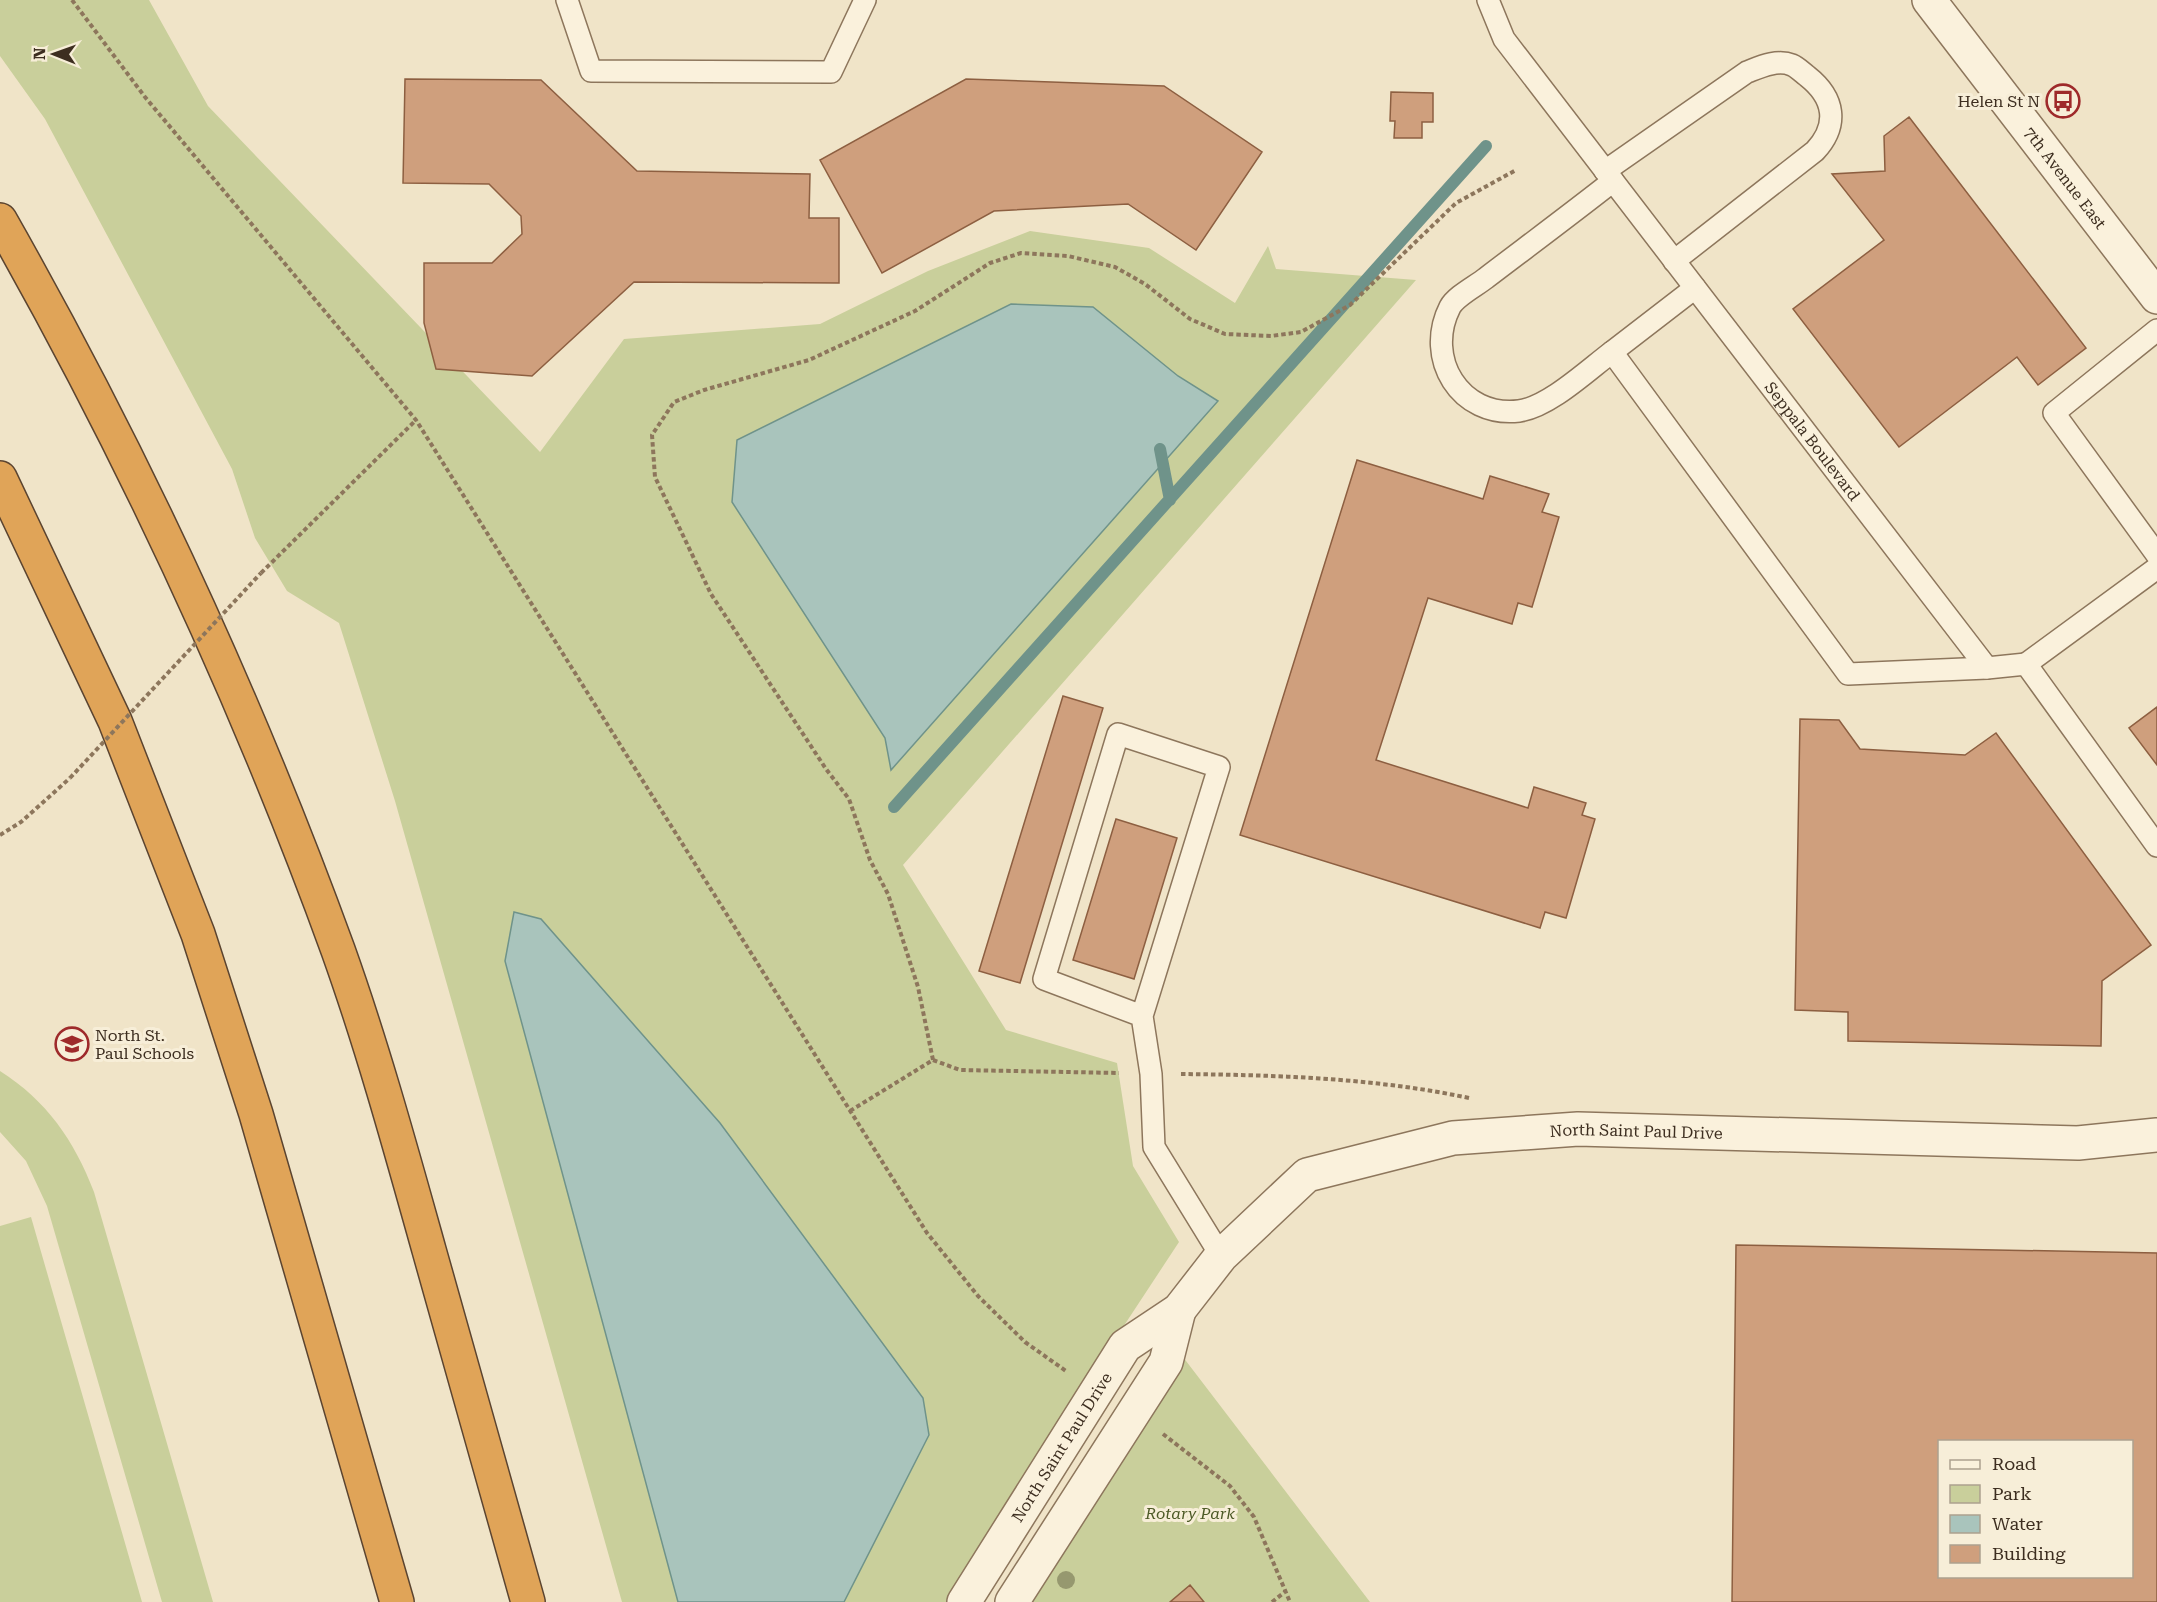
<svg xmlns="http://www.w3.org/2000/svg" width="2157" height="1602" font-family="'Roboto Serif',serif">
<rect width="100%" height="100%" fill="#f0e4c8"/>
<path fill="#c9cf9b" d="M0 0H149L208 106 540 452 624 339 820 324 928 271 1030 231 1149 248 1235 303 1268 246 1276 269 1416 280 903 865 1006 1030 1117 1063 1133 1166 1179 1242 1004 1508 946 1602H622L395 801 339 623 287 591 255 538 232 469 45 119 0 56Z
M0 1071C47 1101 74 1140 94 1192L213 1602H162L47 1206 26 1161 0 1132Z
M31 1217 142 1602H0V1226Z
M1183 1357 1370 1602H1030Z"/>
<path fill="#a9c4bc" stroke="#6f938a" stroke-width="1.5" d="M1011 304 1093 307 1178 376 1218 401 891 770 885 738 732 502 737 440Z
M514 912 541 919 720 1123 923 1398 929 1435 844 1602H678L505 961Z"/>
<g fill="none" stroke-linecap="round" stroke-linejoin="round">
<path stroke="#6f938a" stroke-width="12" d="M1160 449 1170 500
M894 807 1486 146"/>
</g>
<path fill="#cf9f7d" stroke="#8d5f41" stroke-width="1.5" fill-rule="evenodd" d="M405 79 541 80 637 171 810 174 809 218H839V283L634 282 532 376 436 369 424 323V263H492L522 234 521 216 489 184 403 183Z
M966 79 1164 86 1262 152 1196 250 1128 204 994 211 882 273 820 160Z
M1391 92 1433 93V122H1422V138H1394L1395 121H1390Z
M1909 117 2086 348 2038 385 2017 357 1899 447 1793 309 1884 240 1832 174 1885 171 1884 136Z
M1357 460 1483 499 1490 476 1549 494 1542 512 1559 517 1532 607 1518 603 1512 624 1428 598 1376 760 1528 808 1534 787 1586 803 1582 815 1595 819 1566 918 1545 912 1540 928 1240 835Z
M1063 696 1103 708 1020 983 979 971Z
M2157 707V765L2129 728Z
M1800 719 1839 720 1860 749 1965 755 1996 733 2151 945 2102 981 2101 1046 1848 1041V1012L1795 1010Z
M1116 819 1177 838 1134 979 1073 960Z
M1736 1245 2157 1253V1602H1732ZM1940 1442H2132V1576H1940Z
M1190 1585 1204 1602H1170Z"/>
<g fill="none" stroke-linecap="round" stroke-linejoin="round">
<g stroke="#8d765c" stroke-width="24">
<g id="service">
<path d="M567 0 591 71 831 72 865 0"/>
<path id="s1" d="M1488 0 1504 39 1987 668 2026 664 2157 846"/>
<path d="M1605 171 1747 72C1760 67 1777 59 1792 65 1797 67 1803 73 1807 76 1835 98 1839 125 1815 151L1674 261"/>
<path d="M1613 181C1571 214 1528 246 1486 278 1476 286 1456 296 1450 307 1424 358 1460 418 1519 411 1549 407 1588 370 1612 352L1848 674 1987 668"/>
<path d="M2157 330 2054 413 2157 555"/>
<path d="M1612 352 1695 288"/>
<path d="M2026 664 2157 568"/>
<path d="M1142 1016 1044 979 1118 734 1219 767 1142 1016 1151 1074 1154 1147 1221 1256"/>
</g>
</g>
<g stroke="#8d765c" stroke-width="36">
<g id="tertiary">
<path id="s2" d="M1929 0 2157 297"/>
<path id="s3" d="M964 1602 1125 1346 1179 1310 1221 1256 1307 1175 1453 1138 1578 1129 2078 1143 2157 1135"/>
<path d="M1012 1602 1166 1362 1179 1310"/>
</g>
</g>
<g stroke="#5b4430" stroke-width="36">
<path id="motorway" d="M0 220C133 454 246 697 338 950 373 1048 401 1150 429 1250 462 1367 495 1485 528 1602
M0 478 115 721 198 934 256 1114 397 1602"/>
</g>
<path stroke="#8d765c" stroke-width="4" stroke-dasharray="4.5 3" stroke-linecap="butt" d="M72 0 145 97 416 420 927 1233 978 1296 1025 1342 1066 1371
M261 573 416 420
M0 835 21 822 70 778
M933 1060 960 1070 1119 1073
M1181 1074C1277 1075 1375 1078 1469 1098
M850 1111 933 1060 918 987 888 894 870 860 849 799 826 769 711 594 655 477 652 435 674 402 704 390 809 360 915 311 990 263 1021 253 1068 256 1115 267 1145 284 1190 319 1225 334 1271 336 1301 332 1350 305 1456 203 1516 170
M1163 1434 1230 1486 1254 1517 1290 1602
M1272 1602 1286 1591"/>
<use href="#service" stroke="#faf1dc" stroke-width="21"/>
<use href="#tertiary" stroke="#faf1dc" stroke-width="33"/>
<use href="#motorway" stroke="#e0a458" stroke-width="33"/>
<path stroke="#8d765c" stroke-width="4" stroke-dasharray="4.5 3" stroke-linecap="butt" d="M70 778 261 573"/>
</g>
<circle fill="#96986f" cx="1066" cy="1580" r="9"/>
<defs>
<g id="bus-ring" transform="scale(1.725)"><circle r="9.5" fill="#f7eed8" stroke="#9e2a2b" stroke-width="1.5"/><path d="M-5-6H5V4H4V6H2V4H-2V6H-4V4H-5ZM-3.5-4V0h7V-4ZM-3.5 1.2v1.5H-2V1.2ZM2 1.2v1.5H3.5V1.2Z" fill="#9e2a2b"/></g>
<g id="school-ring" transform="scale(1.725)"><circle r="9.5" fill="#f7eed8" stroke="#9e2a2b" stroke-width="1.5"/><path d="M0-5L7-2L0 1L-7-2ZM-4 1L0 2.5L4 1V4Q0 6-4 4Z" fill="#9e2a2b"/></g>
</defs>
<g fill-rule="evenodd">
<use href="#bus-ring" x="2063" y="101"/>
<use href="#school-ring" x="72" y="1044"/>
</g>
<g text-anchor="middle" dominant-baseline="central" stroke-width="6" stroke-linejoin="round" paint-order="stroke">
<g font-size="16" fill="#3d2e20" stroke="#f7eed8" text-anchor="end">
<text x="2040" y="101">Helen St N</text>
<text x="95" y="1035" text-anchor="start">North St.<tspan x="95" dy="18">Paul Schools</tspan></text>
</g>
<g font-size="16" fill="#3d2e20" stroke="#f7eed8">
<text stroke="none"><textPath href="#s2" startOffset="224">7th Avenue East</textPath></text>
<text stroke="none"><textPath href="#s1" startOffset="549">Seppala Boulevard</textPath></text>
<text stroke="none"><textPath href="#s3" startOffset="888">North Saint Paul Drive</textPath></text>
<text stroke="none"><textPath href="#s3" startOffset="183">North Saint Paul Drive</textPath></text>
</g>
<g font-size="16" font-style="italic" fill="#4d5a26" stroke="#f7eed8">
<text x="1190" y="1513">Rotary Park</text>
</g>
</g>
<rect x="1938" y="1440" width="195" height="138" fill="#f7eed8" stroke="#ada18e" stroke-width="1.5"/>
<rect x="1950" y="1460" width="30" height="9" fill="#faf1dc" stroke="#ada18e" stroke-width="1.5"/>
<text x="1992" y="1470" font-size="18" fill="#3d2e20">Road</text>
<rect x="1950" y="1485" width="30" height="18" fill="#c9cf9b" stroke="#ada18e" stroke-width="1.5"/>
<text x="1992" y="1500" font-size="18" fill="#3d2e20">Park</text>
<rect x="1950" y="1515" width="30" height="18" fill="#a9c4bc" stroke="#ada18e" stroke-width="1.5"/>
<text x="1992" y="1530" font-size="18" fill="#3d2e20">Water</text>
<rect x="1950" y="1545" width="30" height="18" fill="#cf9f7d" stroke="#ada18e" stroke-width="1.5"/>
<text x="1992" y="1560" font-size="18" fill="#3d2e20">Building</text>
<g transform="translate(54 54) rotate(271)" stroke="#f7eed8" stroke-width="4.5" paint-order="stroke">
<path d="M0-4.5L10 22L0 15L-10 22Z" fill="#3d2e20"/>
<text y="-9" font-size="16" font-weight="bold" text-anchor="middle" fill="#3d2e20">N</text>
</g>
</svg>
